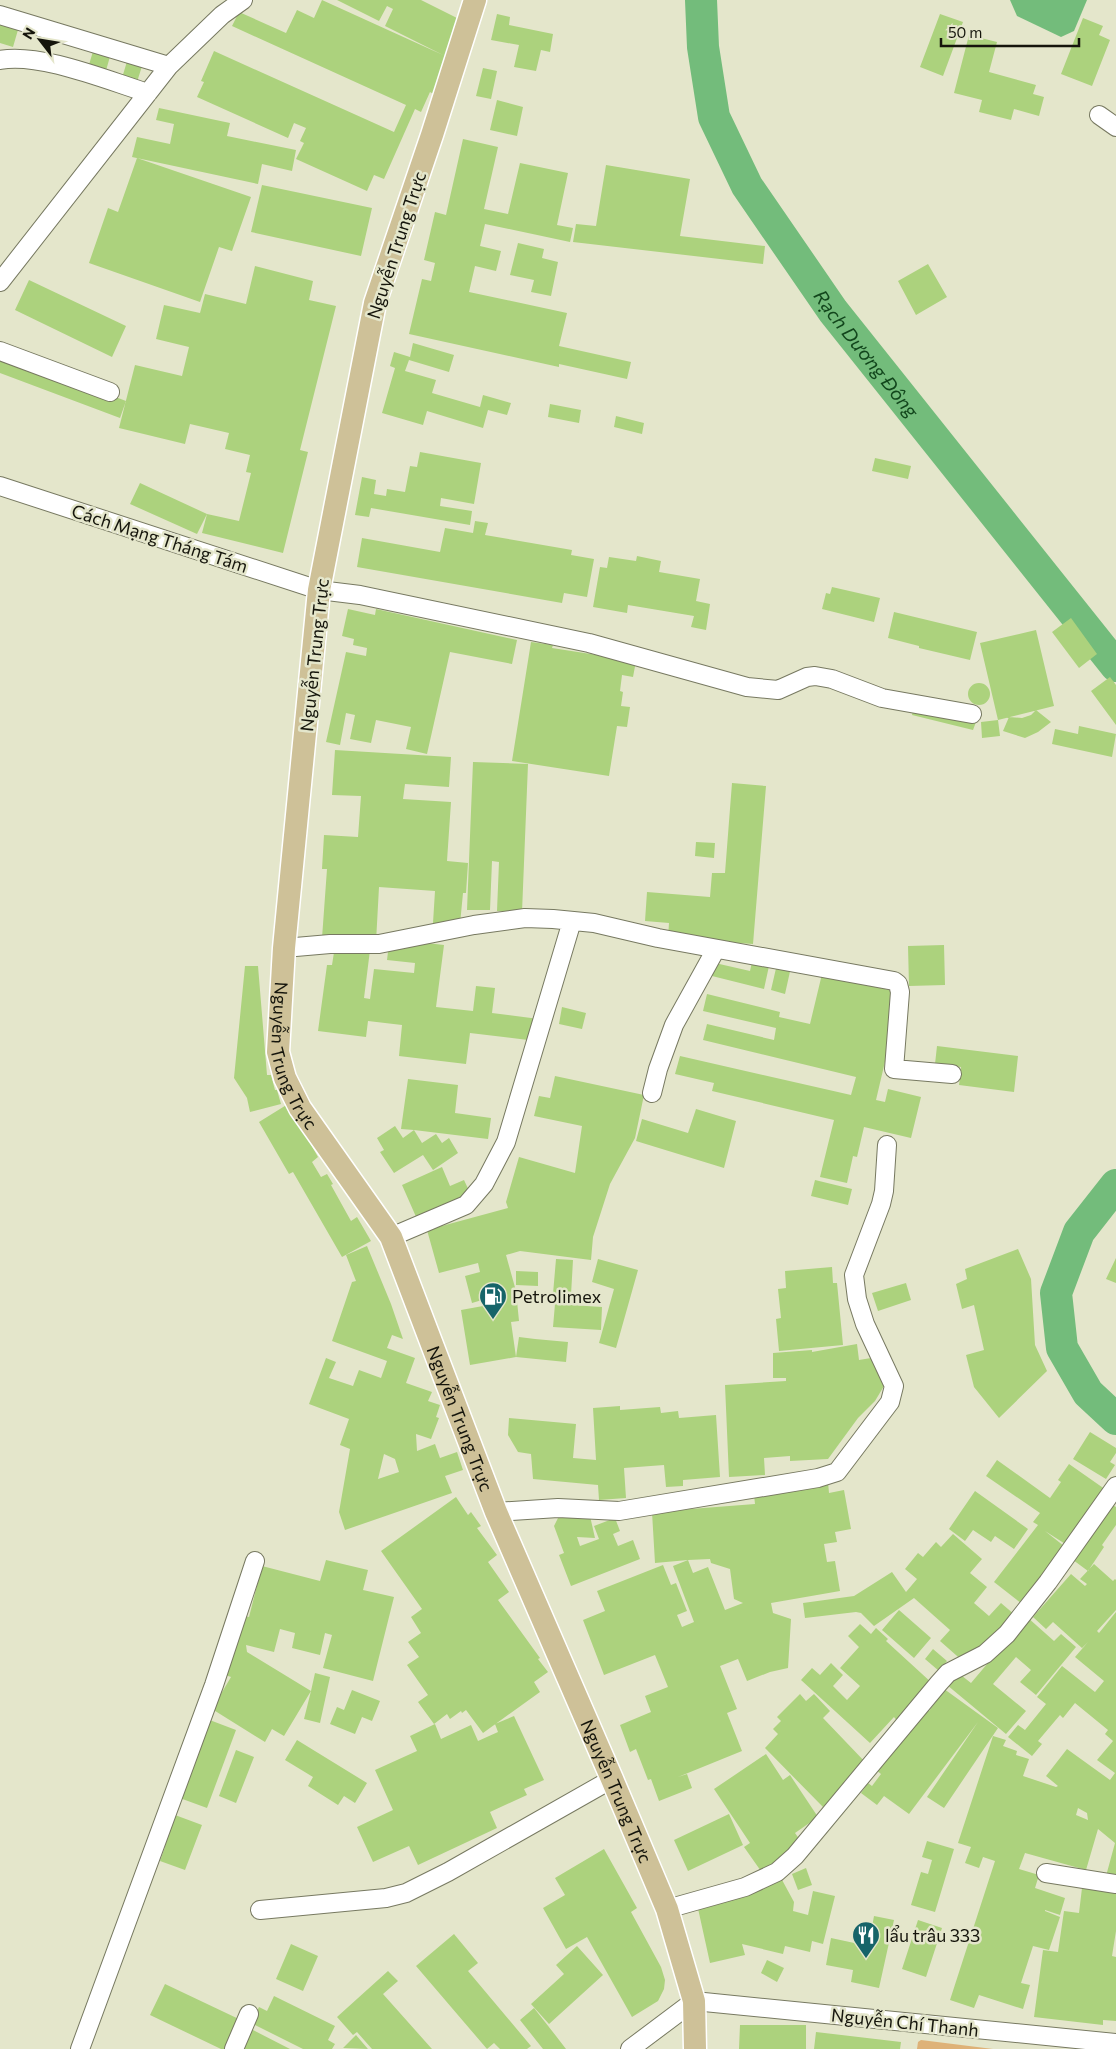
<svg xmlns="http://www.w3.org/2000/svg" width="1116" height="2049" font-family="Commissioner,sans-serif">
<rect width="100%" height="100%" fill="#e4e6cb"/>
<path fill="#deb278" d="M921 2040 993 2049H917L918 2042Z"/>
<path fill="#73bc7b" d="M1010 0H1087L1074 31 1061 37 1017 16Z"/>
<g fill="none" stroke-linecap="round" stroke-linejoin="round">
<g stroke="#73bc7b" stroke-width="32">
<path id="s1" d="M701 0 703 47 714 117 747 186 833 311 1116 666"/>
<path d="M1116 1185 1079 1232 1056 1293 1062 1348 1088 1393 1116 1419"/>
</g>
</g>
<path fill="#acd27d" fill-rule="evenodd" d="M322 0 443 55 385 26 393 9 387 6 379 21 337 0H421L463 21 435 95 430 92 421 112 415 109 384 179 374 175 367 191 296 159 304 143 300 141 306 128 294 123 288 138 197 97 204 82 201 81 214 51 394 132 406 105 232 26 239 12 286 33 297 10 314 18Z
M497 14 510 17 509 25 553 34 550 52 541 50 536 71 514 67 519 45 491 40Z
M940 14 963 22 943 76 920 67Z
M0 18 20 23 13 47 0 43Z
M1083 18 1103 26 1099 35 1110 40 1092 86 1061 74Z
M969 35 997 42 989 72 1036 85 1033 94 1044 97 1039 116 1014 109 1011 120 979 112 982 100 954 93Z
M94 48 111 53 105 74 88 68Z
M128 58 143 63 137 82 122 78Z
M483 68 497 71 491 99 476 96Z
M497 100 523 107 517 136 490 130Z
M159 108 230 123 227 136 296 150 292 171 262 164 258 184 132 157 137 137 170 144 174 124 156 120Z
M463 139 498 147 484 209 508 214 520 163 568 173 557 225 573 228 570 242 485 224 480 246 501 251 496 271 475 266 469 292 567 313 559 346 631 362 627 379 559 364V367L409 334 422 279 431 281 435 263 424 260 435 212 446 215Z
M137 158 251 197 232 251 219 247 200 302 89 263 108 208 118 212Z
M606 165 690 179 680 236 765 246 763 264 573 242 576 224 596 226Z
M262 185 372 208 361 256 251 232Z
M518 243 544 249 542 258 558 262 551 296 531 292 534 280 510 275Z
M928 264 947 297 916 315 898 281Z
M255 266 313 281 309 300 336 306 300 450 308 452 283 553 202 533 207 514 239 521 251 473 246 472 250 455 225 449 229 433 190 424 185 444 119 428 135 365 182 376 189 347 156 339 164 305 200 313 205 294 246 304Z
M29 280 126 326 112 357 15 310Z
M413 343 454 355 449 372 409 360 405 371 436 380 432 393 480 407 483 395 511 403 507 415 488 410 483 428 427 411 423 425 382 413 395 368 390 366 394 352 410 357Z
M0 353 126 401 120 418 0 373Z
M550 404 581 410 579 423 548 417Z
M616 416 644 423 642 434 614 427Z
M420 452 481 463 474 504 441 498 440 506 472 511 470 525 371 508 369 517 355 515 362 477 376 480 374 494 386 496 387 489 405 492 410 466 417 467Z
M875 458 911 466 908 479 872 471Z
M140 483 207 514 197 534 130 504Z
M475 521 488 523 485 535 572 550 571 555 594 559 587 597 564 593 562 603 357 567 362 538 440 552 445 528 473 533Z
M637 556 661 561 659 572 700 579 696 601 710 604 706 630 691 627 694 616 628 605 627 613 593 607 600 567 607 568 609 557 636 561Z
M832 587 880 598 874 622 822 609 826 593 830 594Z
M348 609 375 615 376 609 517 640 512 664 450 652 427 754 406 749 411 727 376 720 371 743 350 739 355 715 346 713 340 745 326 742 346 652 366 656 367 648 353 645 354 639 342 636Z
M894 612 977 632 970 660 919 648V646L888 638Z
M1071 618 1097 654 1079 668 1052 632Z
M1036 630 1054 706 998 720 980 643Z
M531 642 553 645 552 648 636 661 633 677 622 675 620 691 623 692 621 706 630 707 627 727 617 726 609 776 512 761Z
M1110 677 1116 685V725L1091 691Z
M968 694a11 11 0 1 1 22 0a11 11 0 1 1-22 0Z
M914 706 976 722 973 730 912 715Z
M1036 710 1051 722 1038 732 1025 738 1003 731 1009 717 1022 718 1031 715Z
M998 720 1000 736 982 738 981 722Z
M1079 726 1116 734 1112 757 1052 744 1055 729 1078 734Z
M335 750 451 757 449 787 405 784 403 799 451 802 447 861 468 863 466 893H463L460 924 433 923 435 891 379 887 376 942 322 938 327 869H322L324 835 358 837 361 796 332 795Z
M473 762 528 764 522 912 497 911 499 862 492 861 490 910H467Z
M732 783 766 786 753 944 668 938 669 923 645 921 647 892 710 897 712 873H725Z
M696 842 715 843 714 858 695 856Z
M418 942 444 945 436 1007 473 1011 476 986 495 988 492 1013 539 1019 536 1041 470 1033 466 1064 399 1056 402 1025 368 1021 366 1037 318 1031 327 965H332L335 946 370 950 364 998 370 999 374 969 414 973 415 963 387 960 389 944Z
M944 945 945 985 909 986 908 946Z
M752 962 769 966 764 989 712 976 715 963 750 971Z
M777 964 791 967 785 994 771 990Z
M245 966H258L267 1075H271L275 1090H277L281 1104 250 1112 247 1098 234 1078Z
M822 974 893 991 887 1053 876 1100 885 1102 888 1089 921 1097 911 1138 864 1127 857 1157 853 1156 847 1183 820 1177 834 1120 712 1091 714 1083 675 1074 680 1056 851 1095 856 1077 703 1040 707 1024 774 1040 776 1028 703 1011 707 994 780 1012 779 1017 810 1024Z
M562 1007 586 1013 582 1029 559 1024Z
M937 1046 1018 1056 1014 1092 959 1085 961 1067 935 1064Z
M555 1076 644 1095 635 1138 610 1184 593 1237 591 1260 520 1251 506 1255 516 1291 519 1321 511 1322 516 1357 519 1337 535 1339 568 1342 566 1362 516 1357 470 1365 461 1310 483 1306 482 1300 472 1303 465 1276 480 1272 478 1263 439 1273 427 1230 508 1208 506 1202 519 1157 575 1173 582 1126 534 1116 539 1096 550 1098Z
M408 1079 458 1085 455 1113 491 1118 488 1139 414 1130 422 1143 436 1134 442 1143 449 1138 458 1153 433 1170 423 1155 394 1173 380 1152 384 1150 377 1138 395 1126 403 1138 414 1130 401 1129Z
M288 1104 318 1157 312 1162 321 1177 327 1174 333 1184 331 1185 351 1221 357 1217 371 1241 342 1257 293 1172 289 1174 259 1122Z
M696 1109 736 1121 724 1168 636 1141 642 1119 688 1133Z
M442 1167 450 1186 464 1180 471 1195 417 1219 402 1185Z
M815 1180 852 1189 848 1205 811 1196Z
M367 1246 391 1304 403 1339 392 1335 387 1348 415 1358 406 1383 432 1392 428 1401 440 1405 436 1417 439 1418 431 1439 416 1434 417 1451 435 1444 440 1458 457 1452 463 1470 445 1476 452 1493 345 1530 339 1512 350 1449 340 1445 349 1419 309 1404 326 1358 336 1362 329 1378 353 1386 359 1370 381 1378 387 1361 332 1341 352 1282 356 1281 346 1255ZM384 1454 395 1459 399 1472 378 1479Z
M1018 1249 1031 1279 1035 1345 1047 1371 999 1418 974 1387 966 1355 984 1350 974 1305 962 1309 956 1284 967 1279 965 1269Z
M1116 1258V1283L1106 1279Z
M556 1259 573 1260 571 1295 553 1294Z
M598 1259 638 1270 616 1348 599 1343 614 1289 592 1282Z
M832 1267 833 1283H837L843 1345 779 1351 776 1319 781 1318 778 1289 786 1288 785 1271Z
M516 1271 538 1272V1286L516 1285Z
M906 1283 911 1300 878 1311 872 1293Z
M555 1304 602 1307 601 1330 553 1327Z
M857 1344 859 1360 871 1358 884 1386 875 1401 858 1418 828 1459 790 1461V1456L764 1458 765 1475 729 1477 725 1385 786 1381V1378H773V1353L812 1350V1352Z
M620 1406V1410L660 1407 661 1413 678 1411 679 1418 716 1415 720 1477 683 1480V1486L666 1487 664 1465 624 1468 626 1498 599 1500 598 1485 533 1479 531 1454 518 1452 508 1435 509 1418 576 1424 573 1458 596 1460 593 1408Z
M1090 1432 1116 1448V1453L1110 1462 1115 1465 1106 1479 1073 1459Z
M997 1460 1050 1498 1061 1482 1058 1480 1069 1464 1109 1492 1070 1547 1045 1531 1069 1550 1026 1607 994 1582 1038 1525 1033 1522 1040 1513 986 1476Z
M828 1482 829 1493 844 1490 851 1529 835 1532 837 1542 824 1544 827 1562 835 1561 840 1591 771 1603 773 1613 791 1619 788 1668 770 1672 747 1681 738 1659 720 1666 737 1709 727 1713 742 1751 678 1777 687 1774 692 1788 659 1801 651 1779 648 1780 636 1749 630 1752 620 1725 651 1712 645 1696 668 1687 655 1655 604 1675 583 1620 605 1611 597 1591 663 1565 671 1585 676 1583 687 1611 677 1615 682 1627 694 1622 673 1566 688 1560 655 1563 652 1512 755 1504 754 1495ZM710 1559 711 1563 730 1569 734 1599 743 1603 725 1610 708 1567 693 1573 688 1560Z
M975 1491 1028 1529 1014 1549 995 1536 991 1542 973 1530 965 1541 949 1529Z
M456 1497 468 1515 471 1512 481 1526 477 1528 497 1555 488 1562 509 1592 498 1600 540 1658 538 1659 548 1672 534 1682 540 1692 483 1733 466 1710 462 1713 461 1711 450 1719 447 1714 434 1724 418 1702 428 1695 407 1665 419 1657 408 1642 421 1633 411 1617 422 1609 381 1551Z
M1108 1502 1116 1507V1525L1102 1545 1104 1547 1088 1571 1069 1557Z
M561 1512 590 1516 595 1538 577 1537 580 1546 599 1539 594 1526 615 1518 620 1531 613 1534 618 1546 633 1540 640 1559 571 1586 559 1555 564 1553 554 1526Z
M953 1534 982 1559 970 1573 987 1587 974 1603 989 1616 1001 1603 1015 1615 965 1663 940 1641 950 1630 914 1598 874 1626 861 1613 856 1612 805 1618 803 1603 854 1596 892 1572 906 1592 917 1579 905 1569 918 1553 923 1557 936 1542 941 1547Z
M326 1560 368 1570 363 1590 394 1597 373 1681 323 1668 332 1635 325 1633 320 1655 292 1648 295 1633 280 1629 274 1652 246 1645 247 1652 311 1691 315 1673 330 1677 320 1723 304 1719 311 1691 284 1736 272 1729 265 1742 212 1709 231 1677 220 1673 240 1615 249 1617 262 1566 320 1581Z
M1094 1564 1113 1581 1115 1579 1116 1580V1610L1097 1631 1099 1633 1116 1612V1878L1106 1876 1115 1843 1098 1829 1086 1870 1025 1853 1019 1869 1039 1875 1035 1888 1065 1898 1060 1915 1045 1910V1911L1060 1917 1049 1950 1033 1946 1021 1983 1030 1985 1023 2009 979 1995 974 2008 950 2000 995 1861 983 1857 979 1868 965 1863 971 1847 958 1843 993 1736 1006 1740 1003 1746 1017 1751 1016 1755 1029 1759 1023 1776 1056 1787 1058 1786 1046 1776 1067 1749 1110 1780 1115 1773 1097 1760 1113 1741 1105 1734 1108 1730 1075 1703 1063 1718 1060 1715 1038 1741 1042 1744 1032 1756 1008 1737 1018 1725 1025 1730 1046 1704 1037 1697 1062 1666 1095 1692 1104 1681 1075 1657 1088 1642 1082 1648 1053 1622 1046 1629 1033 1617 1071 1574 1085 1586 1087 1584 1080 1579ZM1078 1808 1087 1813 1088 1820 1076 1815Z
M899 1610 931 1638 914 1658 882 1630Z
M1027 1617 1054 1641 1061 1634 1076 1647 1036 1695 1020 1682 1031 1670 1016 1657 993 1684 1026 1711 1006 1734 947 1685 957 1672 971 1683Z
M860 1624 871 1634 876 1628 888 1639 886 1641 933 1684 898 1722 894 1717 870 1743 801 1680 812 1668 820 1675 831 1663 843 1675 833 1686 847 1700 860 1686 840 1668 859 1647 848 1636Z
M933 1649 947 1661 939 1671 925 1659Z
M940 1686 998 1728 944 1808 927 1797 978 1722 909 1814 884 1796 877 1805 861 1793 868 1783 872 1786 881 1774 876 1770 924 1707 929 1711 937 1700 932 1696Z
M352 1690 380 1701 372 1721 362 1717 355 1734 330 1724 337 1707 344 1710Z
M800 1694 806 1701 814 1694 830 1711 823 1718 867 1764 823 1807 765 1748 778 1734 773 1729 781 1721 777 1717Z
M514 1716 544 1780 524 1789 527 1795 490 1812 497 1828 418 1865 409 1846 373 1862 357 1827 393 1810 375 1770 417 1751 410 1736 435 1724 441 1739 471 1725 478 1741 498 1732 495 1724Z
M207 1719 236 1730 207 1808 177 1797Z
M297 1740 367 1783 355 1803 344 1796 338 1805 308 1786 313 1777 285 1760Z
M236 1750 254 1757 236 1803 219 1796Z
M766 1754 783 1780 790 1775 818 1817 795 1833 802 1843 763 1874 744 1847 750 1843 714 1789Z
M729 1814 743 1845 688 1871 674 1840Z
M175 1815 202 1825 185 1870 160 1861 165 1847H163Z
M927 1841 954 1849 935 1912 911 1905 921 1872 928 1874 932 1860 922 1857Z
M604 1849 637 1908 631 1912 661 1967 665 1980 664 1989 658 2001 632 2017 587 1937 566 1949 543 1908 565 1895 555 1878Z
M806 1868 812 1885 798 1890 792 1874Z
M781 1878 794 1902 793 1911 808 1915 813 1891 835 1896 823 1944 812 1941 810 1952 785 1946 783 1954 742 1944 745 1955 710 1963 697 1904Z
M1082 1888 1116 1892V1931L1112 1956 1116 1957V2021L1103 2020V2025L1034 2017 1043 1950 1058 1952 1064 1911 1079 1913Z
M874 1916 894 1920 879 1988 851 1982 853 1970 826 1965 831 1938 859 1944 860 1941 869 1943Z
M918 1920 942 1928 926 1977 902 1969Z
M454 1934 478 1963 468 1971 531 2046 527 2049H500L494 2043 487 2049 416 1966Z
M291 1944 318 1956 303 1991 276 1979Z
M577 1946 603 1975 549 2024 531 2004 564 1974 556 1965Z
M767 1960 784 1968 777 1982 761 1973Z
M388 1971 398 1981 383 1994 432 2049H372L357 2032 353 2035 337 2017Z
M165 1984 243 2021 230 2049H221L150 2015Z
M274 1996 335 2026 328 2040 335 2044 332 2049H303L251 2023 259 2007 267 2011Z
M534 2008 556 2036 566 2049H543L520 2020Z
M740 2025H806V2049H739Z
M251 2029 290 2049H241Z
M816 2032 901 2042 900 2049H814Z
M356 2035 368 2049 343 2048Z"/>
<g fill="none" stroke-linecap="round" stroke-linejoin="round">
<g stroke="#777961" stroke-width="20">
<path id="minor" d="M0 15 169 66
M0 60C39 52 109 81 148 93
M1099 115 1116 127
M0 282 169 66 222 15 243 0
M0 351 110 392
M0 486 319 590 360 595 589 643 747 687 778 690 807 677 815 676 832 679 882 698 972 714
M284 948 330 944H379L474 925 525 918 553 919 594 923 658 938 894 981 898 984 900 992 894 1069 952 1074
M652 1093 658 1069 674 1025 716 949
M391 1237 466 1205 484 1184 506 1142 572 921
M496 1512 558 1508 619 1511 818 1478 837 1472 890 1402 894 1386 865 1324 857 1299 854 1275 881 1204 884 1191 887 1145
M1046 1873 1116 1884
M667 1909 745 1887 777 1872 795 1856 939 1683 948 1673 985 1654 1007 1634 1048 1582 1116 1486
M260 1910 386 1898 406 1893 448 1872 612 1779
M80 2049 214 1685 255 1561
M234 2049 249 2014
M630 2049 694 2001 1116 2043"/>
</g>
<g stroke="#fff" stroke-width="25">
<g id="major">
<path id="s2" d="M475 0 432 135 375 303 319 590 284 948 278 1052 285 1078 300 1108 391 1237 496 1512 612 1779 667 1909 694 2001 695 2049"/>
</g>
</g>
<use href="#minor" stroke="#fff" stroke-width="18"/>
<use href="#major" stroke="#cec198" stroke-width="22"/>
</g>
<defs>
<g id="fuel-pin" transform="scale(1.4375)"><path d="M0 17L-7.5 6A9.5 9.5 0 1 1 7.5 6Z" fill="#166469" stroke="#e4e6cb"/><path d="M-5.5-6h7V0h2V4h1.3V-2.5L3-4.5l.8-.8L6-3V5H2.5V1h-1V6h-7ZM-4.2-4.7v3.2H.2V-4.7Z" fill="#fff"/></g>
<g id="restaurant-pin" transform="scale(1.4375)"><path d="M0 17L-7.5 6A9.5 9.5 0 1 1 7.5 6Z" fill="#166469" stroke="#e4e6cb"/><path d="M-5-6h1v4h1v-4h1v4h1v-4h1v5L-1.5 .5V6h-2V.5L-5-1ZM5-6V6H3V1.5H1.5Q1.5-4 5-6Z" fill="#fff"/></g>
</defs>
<g fill-rule="evenodd">
<use href="#fuel-pin" x="493" y="1296"/>
<use href="#restaurant-pin" x="866" y="1935"/>
</g>
<g text-anchor="middle" dominant-baseline="central" stroke-width="5" stroke-linejoin="round" paint-order="stroke">
<g font-size="18" fill="#15150c" stroke="#e4e6cb">
<text transform="translate(396 245) rotate(-72)">Nguyễn Trung Trực</text>
<text transform="translate(160 538) rotate(18)">Cách Mạng Tháng Tám</text>
<text transform="translate(314 655) rotate(-84)">Nguyễn Trung Trực</text>
<text stroke="none"><textPath href="#s2" startOffset="1082">Nguyễn Trung Trực</textPath></text>
<text stroke="none"><textPath href="#s2" startOffset="1488">Nguyễn Trung Trực</textPath></text>
<text stroke="none"><textPath href="#s2" startOffset="1892">Nguyễn Trung Trực</textPath></text>
<text transform="translate(905 2022) rotate(6)">Nguyễn Chí Thanh</text>
</g>
<g font-size="18" fill="#15150c" stroke="#e4e6cb" text-anchor="start">
<text x="512" y="1296">Petrolimex</text>
<text x="885" y="1935">lẩu trâu 333</text>
</g>
<g font-size="19" font-style="italic" fill="#12461c" stroke="#e4e6cb">
<text stroke="none"><textPath href="#s1" startOffset="400">Rạch Dương Đông</textPath></text>
</g>
</g>
<g transform="translate(40 40) rotate(301)" stroke="#e4e6cb" stroke-width="4" paint-order="stroke">
<path d="M0-4L9 19L0 12L-9 19Z" fill="#15150c"/>
<text y="-8" font-size="14" font-weight="bold" text-anchor="middle" fill="#15150c">N</text>
</g>
<path d="M941 38v8h138v-8" fill="none" stroke="#15150c" stroke-width="2.5"/>
<text x="948" y="38" font-size="15" fill="#15150c" stroke="#e4e6cb" stroke-width="4" paint-order="stroke">50 m</text>
</svg>
